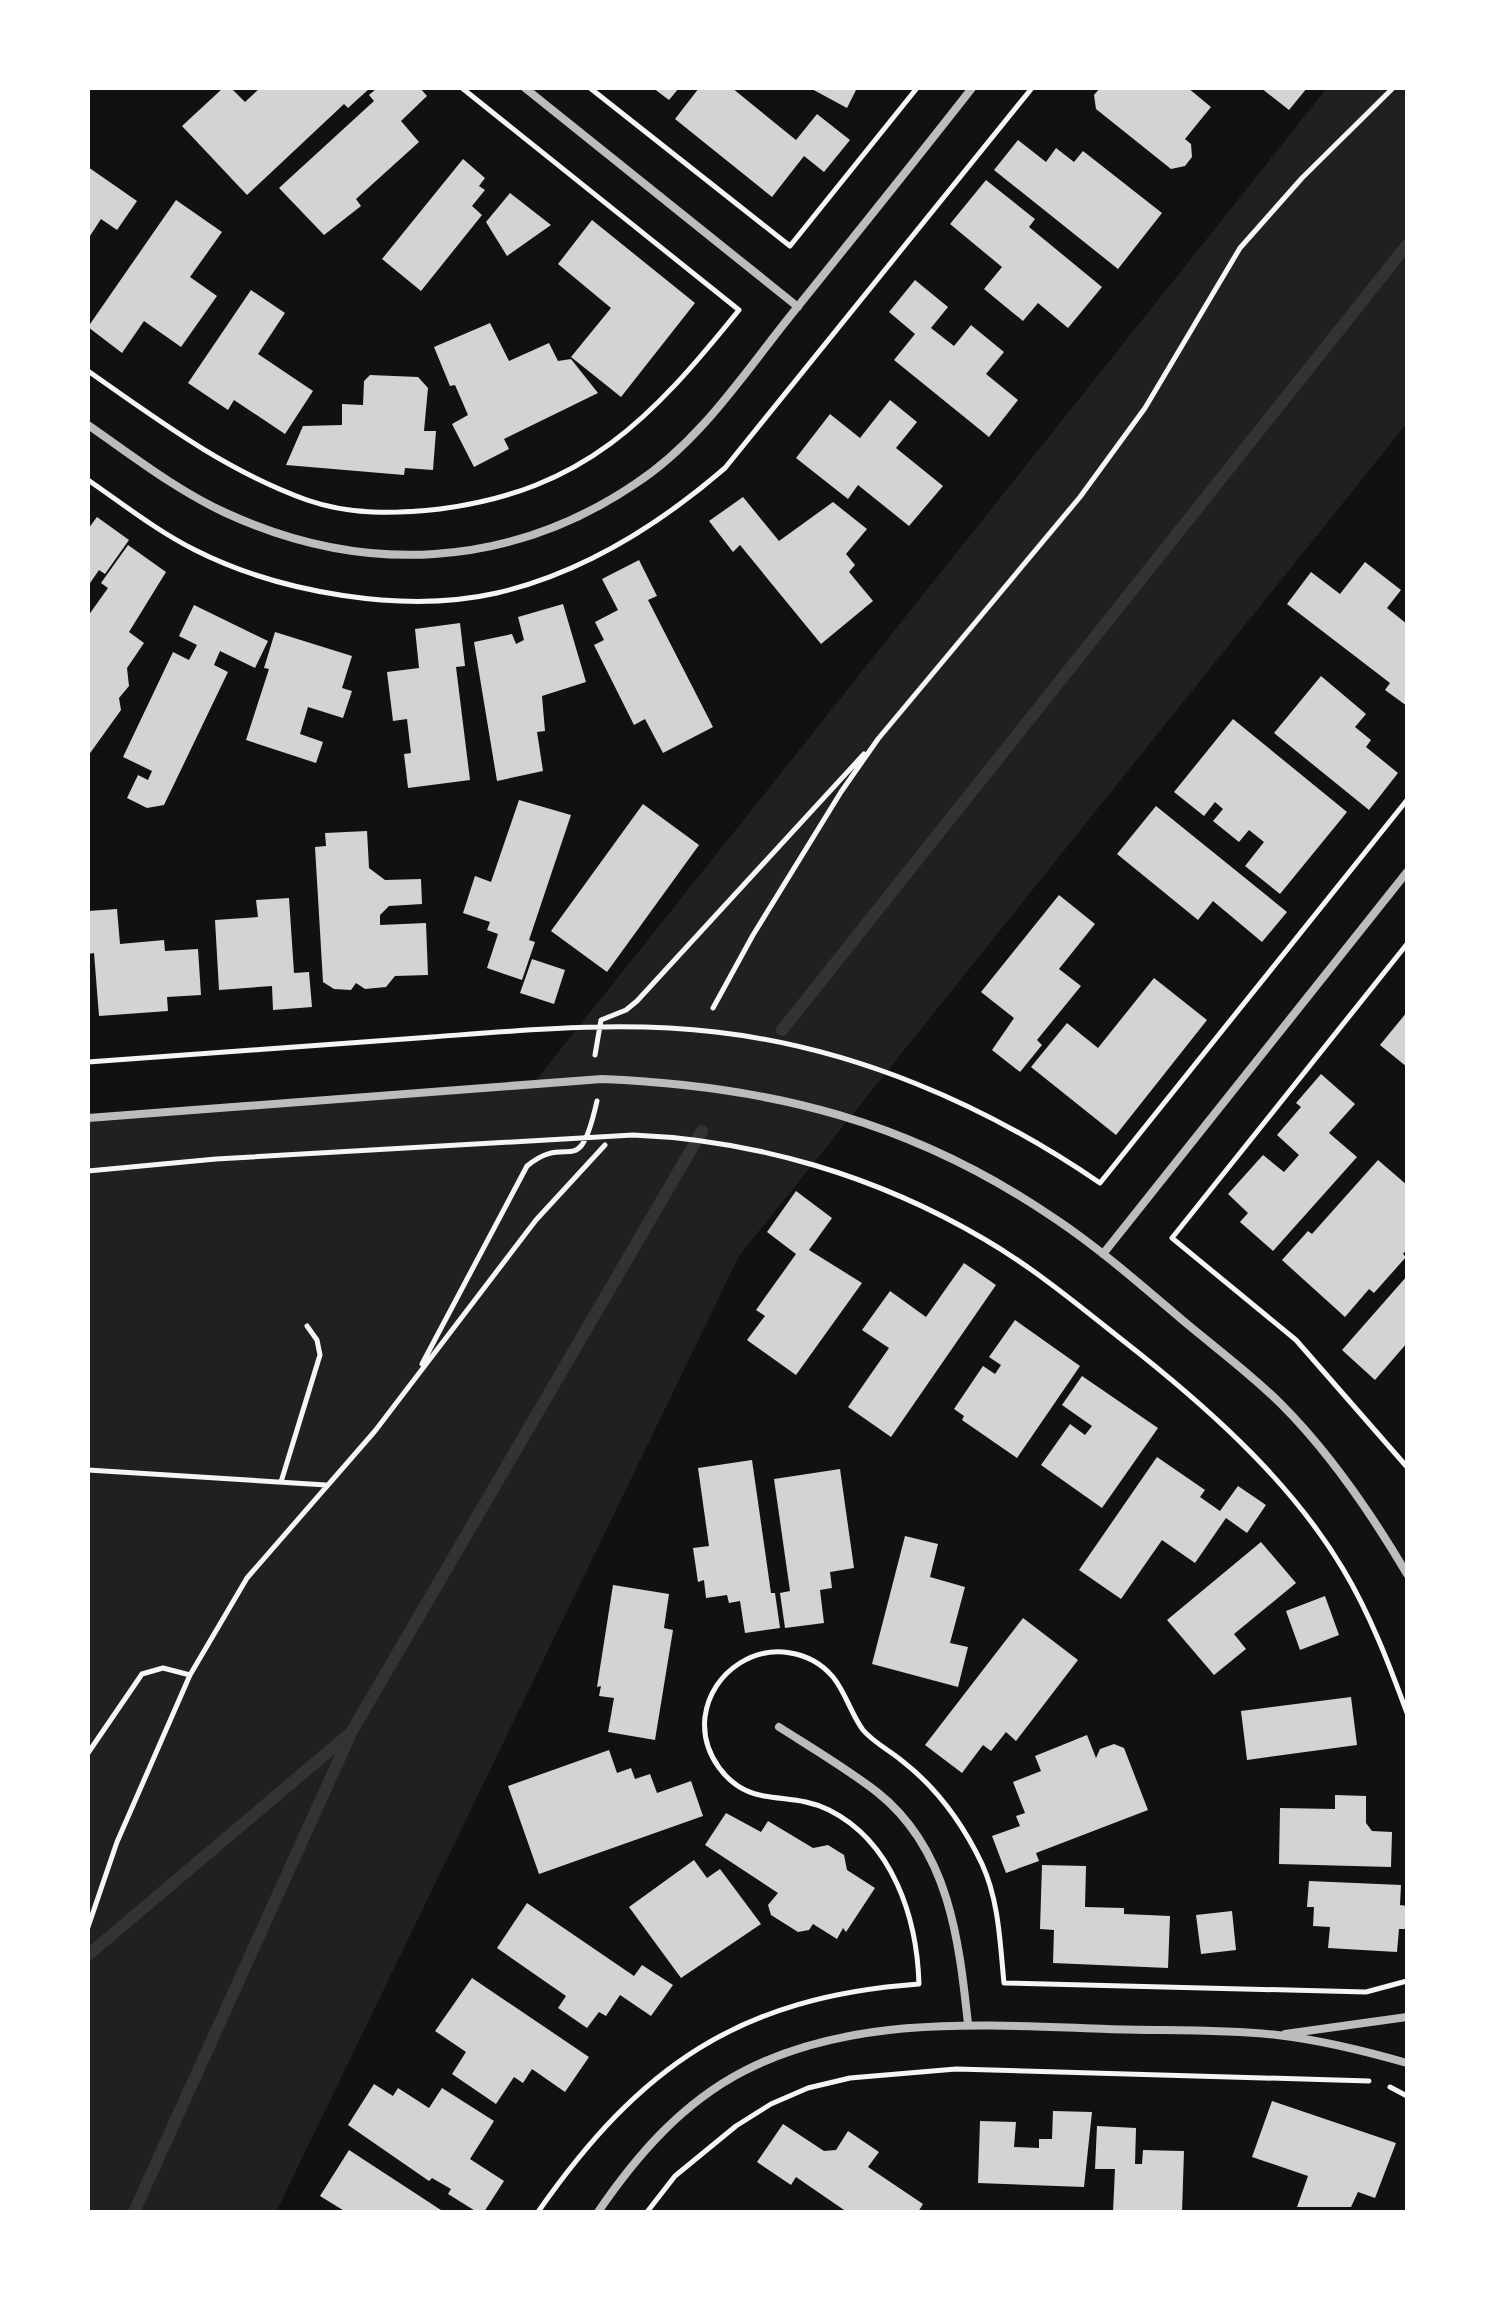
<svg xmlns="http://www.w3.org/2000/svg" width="1495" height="2300" font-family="'DejaVu Sans',sans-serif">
<rect width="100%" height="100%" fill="#111"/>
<path fill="#202020" d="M1327 88H1407V423L739 1256 276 2212H88V1119L533 1084Z"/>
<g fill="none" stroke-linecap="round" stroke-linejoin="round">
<path stroke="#333" stroke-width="12" d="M782 1030 1407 245
M88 1955 348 1735
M134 2212 352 1731 702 1131"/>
</g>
<path fill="#d3d3d3" d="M223 88H231L245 102 260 88H370L348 108 344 104 247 195 182 126Z
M377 88H420L427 96 401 121 419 142 356 199 361 206 324 235 279 188 374 101 369 95Z
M653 88H679L669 100Z
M699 88H732L796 140 817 114 850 140 824 172 804 156 772 197 675 119Z
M810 88H857L847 108Z
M1100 88H1188L1211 107 1185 139 1191 144 1192 157 1185 166 1171 169 1096 109 1094 95Z
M1261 88H1307L1289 110Z
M1018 140 1046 162 1056 148 1074 162 1083 151 1162 213 1118 269 994 170Z
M463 159 485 178 479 186 485 190 472 206 482 215 421 291 382 259Z
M88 167 137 201 117 230 101 219 88 239Z
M986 180 1035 219 1029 227 1102 287 1068 328 1038 303 1023 321 984 289 1002 267 950 224Z
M510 193 551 225 507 256 486 222Z
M176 200 222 232 190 277 217 296 181 347 144 321 122 353 88 327Z
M592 220 695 303 621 397 571 357 611 308 558 264Z
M915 280 948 307 931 328 954 346 971 325 1004 352 986 374 1018 400 989 437 894 360 915 334 889 312Z
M251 290 285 313 258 354 313 391 285 434 234 400 228 410 188 383Z
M490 323 509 361 549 343 558 361 571 359 598 393 504 439 509 449 474 467 452 424 468 415 455 385 450 386 434 347Z
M370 375 418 377 428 388 424 431H436L433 470 405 468 404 475 286 465 303 426 342 425V404L363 405 364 381Z
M890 400 917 422 896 448 943 486 909 526 858 485 848 499 796 458 830 414 860 438Z
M743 497 779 541 833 502 867 529 846 554 855 565 849 572 873 601 821 644 740 545 733 552 709 521Z
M97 517 129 540 105 574 99 570 88 586V529Z
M128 545 166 572 129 632 144 643 127 668 129 686 119 698 121 710 88 756V616L108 588 101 583Z
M639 560 657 596 648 600 713 727 663 753 645 719 634 725 594 645 604 640 595 622 618 610 602 579Z
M1365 562 1401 590 1387 608 1407 624V706L1385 690 1390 683 1287 604 1311 572 1340 594Z
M563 604 586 682 542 696 545 731 537 732 543 771 497 781 474 642 512 634 516 644 524 640 518 617Z
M194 605 268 641 255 668 220 651 214 665 228 672 164 805 147 808 127 798 138 775 148 780 152 771 123 757 173 652 189 660 197 645 179 636Z
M460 623 465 666 456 667 470 780 408 788 404 754 411 753 407 719 393 721 387 672 419 668 415 629Z
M275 632 352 656 342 688 352 691 343 718 308 707 300 734 323 742 316 763 246 740 269 669 264 668Z
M1321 676 1366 714 1355 727 1371 740 1366 747 1398 773 1369 810 1274 733Z
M1233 719 1347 812 1280 894 1245 866 1264 842 1249 830 1239 842 1213 821 1223 809 1215 802 1204 816 1174 792Z
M519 800 571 815 529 940 535 942 522 980 487 968 498 934 487 930 490 922 463 913 475 876 491 882Z
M643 804 699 845 607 972 551 931Z
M1156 806 1287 912 1262 942 1213 901 1198 920 1117 854Z
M367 831 369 868 385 880 421 879 422 904 389 906 380 915V925L426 923 428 975 395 976 386 987 365 989 356 983 351 990 334 989 323 982 315 847 326 846 325 833Z
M1059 895 1095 924 1059 969 1081 986 1037 1040 1042 1045 1020 1072 992 1050 1014 1018 981 992Z
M289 898 294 973 309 972 312 1007 273 1010 272 986 219 990 215 920 258 917 256 900Z
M117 909 120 944 164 940 165 951 198 949 201 995 167 997 168 1011 99 1016 94 953 88 954V911Z
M532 959 565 970 554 1004 520 993Z
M1154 978 1207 1020 1116 1135 1031 1067 1067 1023 1098 1048Z
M1407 1012V1067L1380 1045Z
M1321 1074 1355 1104 1329 1133 1357 1157 1273 1251 1240 1222 1248 1213 1228 1194 1263 1155 1284 1172 1299 1155 1277 1135 1301 1107 1296 1103Z
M1378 1160 1407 1185V1249L1403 1254 1406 1257 1374 1293 1369 1289 1345 1317 1282 1260 1308 1231 1312 1234Z
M796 1191 832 1218 809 1250 862 1283 796 1375 747 1340 765 1316 756 1310 796 1254 767 1232Z
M964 1263 996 1285 891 1437 848 1407 889 1348 862 1330 890 1291 926 1317Z
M1407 1276V1343L1375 1380 1342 1350Z
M1015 1320 1080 1366 1017 1458 962 1420 964 1416 954 1409 983 1366 995 1374 1001 1365 989 1357Z
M1082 1376 1158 1428 1102 1508 1041 1465 1070 1424 1085 1435 1092 1426 1062 1405Z
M1157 1457 1205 1490 1200 1497 1220 1511 1238 1486 1266 1505 1247 1533 1226 1518 1195 1563 1162 1540 1121 1599 1079 1570Z
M752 1460 771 1593H775L780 1628 745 1633 740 1601 729 1603 727 1595 706 1598 704 1580 698 1582 693 1548 709 1546 698 1468Z
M840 1469 854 1568 830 1572 832 1588 820 1590 824 1623 785 1628 780 1593 790 1591 774 1479Z
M905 1536 938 1544 930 1577 965 1587 950 1643 968 1647 958 1687 872 1664Z
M1261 1542 1296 1583 1234 1634 1246 1649 1214 1675 1167 1620Z
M613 1585 669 1594 664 1628 673 1630 655 1740 608 1732 614 1698 599 1696 601 1686 597 1687Z
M1325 1596 1339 1635 1300 1650 1286 1611Z
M1023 1618 1078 1660 1016 1741 1006 1732 991 1751 983 1745 962 1773 925 1745Z
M1351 1697 1357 1745 1247 1760 1241 1711Z
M1087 1735 1096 1758 1100 1749 1114 1744 1124 1748 1148 1810 1036 1853 1039 1861 1006 1873 992 1836 1020 1826 1016 1816 1025 1813 1013 1782 1041 1771 1035 1756Z
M609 1750 617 1773 631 1768 635 1779 650 1774 657 1793 691 1781 703 1816 539 1874 508 1786Z
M1335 1795 1366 1796V1823L1372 1831 1392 1832 1391 1867 1279 1864 1280 1808 1335 1809Z
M726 1813 761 1832 768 1821 813 1848 828 1845 844 1855 847 1870 875 1888 846 1932 843 1928 837 1939 813 1924 809 1930 798 1932 771 1915 768 1905 778 1893 705 1845Z
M694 1860 707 1878 720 1869 761 1924 681 1978 629 1907Z
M1042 1865 1086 1866 1085 1907 1124 1908V1914L1170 1916 1168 1968 1053 1963 1054 1930 1040 1929Z
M1309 1881 1401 1885 1400 1905 1407 1906V1929H1399L1397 1952 1328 1948 1330 1927 1313 1926 1314 1907H1307Z
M527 1903 634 1976 642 1965 673 1985 651 2016 620 1995 606 2016 599 2012 587 2028 558 2008 566 1996 497 1948Z
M1232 1911 1236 1950 1201 1954 1196 1915Z
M472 1978 589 2057 565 2092 532 2069 523 2083 514 2077 496 2104 452 2074 466 2052 435 2031Z
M374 2084 393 2096 398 2088 429 2108 442 2088 494 2121 470 2159 504 2181 484 2212H477L448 2194 451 2189 432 2178 429 2181 348 2125Z
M1272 2101 1396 2143 1375 2198 1358 2192 1351 2207H1297L1308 2176 1252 2157Z
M1053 2111 1092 2112 1084 2187 978 2183 980 2121 1016 2122 1014 2147 1039 2148V2139H1052Z
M783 2124 824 2151 836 2150 848 2131 879 2152 868 2167 923 2204 918 2212H847L796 2177 791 2185 757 2162Z
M1097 2126 1136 2128 1135 2164H1142L1143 2150 1184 2151 1182 2212H1113L1115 2169H1095Z
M349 2150 444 2212H346L320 2196Z"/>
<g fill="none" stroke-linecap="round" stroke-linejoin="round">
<path stroke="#f5f5f5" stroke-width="5" d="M590 88 790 246 917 88
M88 371C158 420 226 471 307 500 350 515 395 514 440 509 585 490 651 419 739 310L462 88
M88 480C123 504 157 531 195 550 280 593 404 614 497 593 583 573 659 525 725 468L1032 88
M1407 944 1172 1238 1296 1340 1407 1467
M713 1008 753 935 841 792 878 739 1080 497 1145 408 1240 248 1302 178 1393 88
M595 1055 601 1020 626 1010 637 1001 864 754
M88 1062C203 1054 317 1045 432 1037 526 1030 621 1021 716 1032 855 1048 986 1105 1100 1183L1407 800
M88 1171 216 1159 633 1135C756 1140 877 1176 984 1239 1039 1271 1089 1314 1140 1354 1216 1415 1293 1485 1343 1569 1370 1614 1389 1664 1407 1713
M422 1364 527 1166C570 1130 578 1185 597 1101
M88 1470 326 1485
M281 1482 320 1355 317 1340 307 1326
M88 1753 142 1674 163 1668 190 1675
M88 1927 117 1842 190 1675 247 1578 375 1431 536 1220 605 1145
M1390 2087 1407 2096
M538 2212C640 2066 739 1997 919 1984 917 1918 893 1842 829 1810 807 1799 787 1800 764 1796 727 1790 701 1753 705 1717 708 1694 721 1675 740 1663 770 1644 810 1650 833 1677 846 1693 851 1714 863 1730 873 1742 889 1750 901 1760 936 1787 963 1824 982 1864 999 1901 1000 1943 1004 1983L1366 1992 1407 1981
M647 2212 675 2176 736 2126 771 2104 808 2088 850 2078 956 2069 1369 2081"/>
<path stroke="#bcbcbc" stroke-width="8" d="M525 88 798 307
M88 425C133 456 176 490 226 513 363 576 509 569 635 484 698 443 741 378 787 320 849 243 911 166 972 88
M88 1118 602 1079C773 1086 914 1122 1057 1220 1100 1249 1140 1284 1180 1318 1213 1346 1250 1373 1281 1404 1331 1454 1371 1513 1407 1574
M1103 1254 1407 872
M779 1727C812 1748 846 1768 877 1792 949 1849 959 1940 968 2024
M1285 2034 1407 2017
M598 2212C637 2155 682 2103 744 2071 855 2014 988 2025 1107 2029 1163 2031 1221 2029 1277 2035 1321 2040 1365 2051 1407 2063"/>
</g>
<rect width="1495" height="2300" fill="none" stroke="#ffffff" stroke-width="180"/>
</svg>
